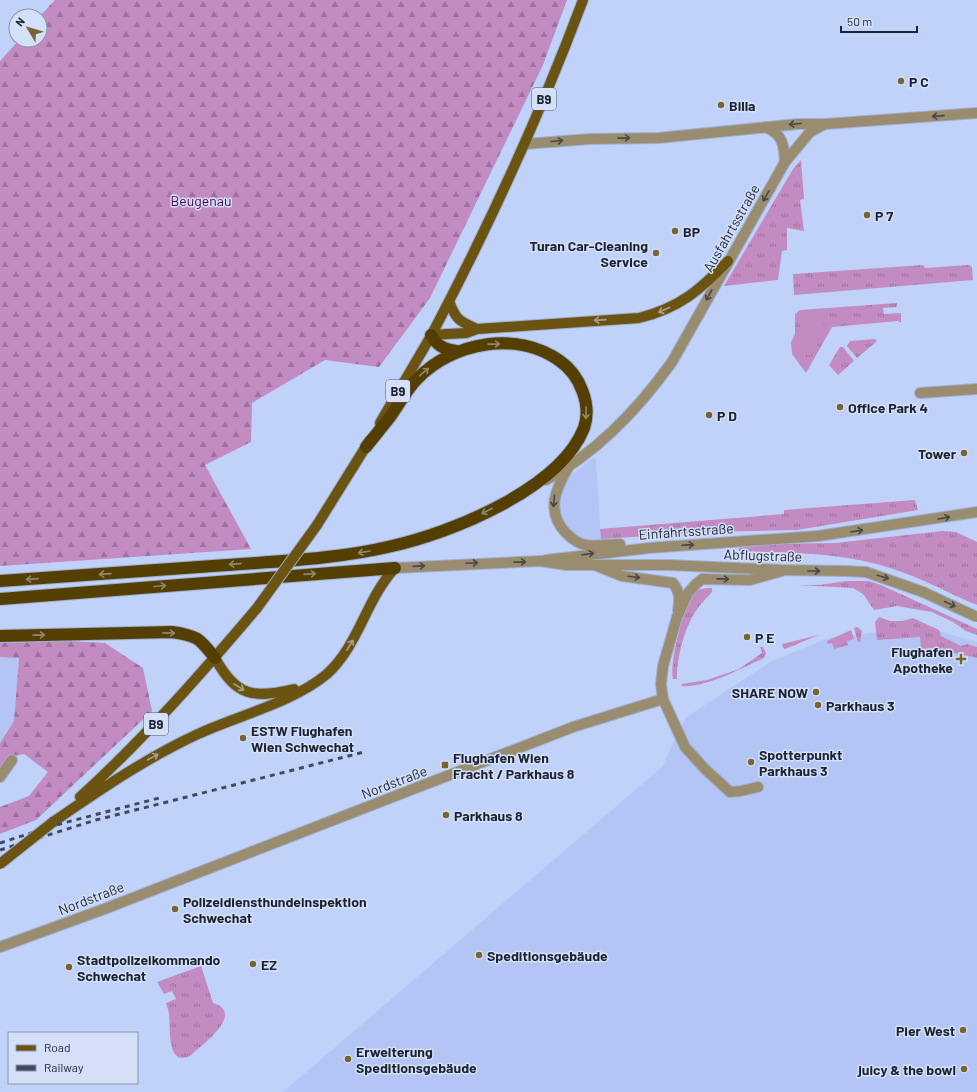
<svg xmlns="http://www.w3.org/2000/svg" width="977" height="1092" font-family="Barlow,sans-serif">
<defs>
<pattern id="grass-tufts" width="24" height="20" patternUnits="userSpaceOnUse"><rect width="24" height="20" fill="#c28bc1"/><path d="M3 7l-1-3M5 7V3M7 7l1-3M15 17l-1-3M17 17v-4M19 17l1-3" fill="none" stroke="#9d719d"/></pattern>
<pattern id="forest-firs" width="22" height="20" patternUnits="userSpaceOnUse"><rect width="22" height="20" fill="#c28bc1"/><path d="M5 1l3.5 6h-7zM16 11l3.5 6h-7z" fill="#9d719d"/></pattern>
</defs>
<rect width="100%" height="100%" fill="#c0d2fa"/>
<path fill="#b2c5f4" d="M593 458 596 459 601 539 592 540 579 537 567 526 560 517 558 497 562 486 568 478Z
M925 627 977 642V1092H283L662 767 685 718 770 662 828 638Z
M0 657H19L14 721 0 743Z"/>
<path fill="url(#grass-tufts)" d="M801 160 804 199 800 200 804 231 787 228V250L782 251 778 280 724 286 793 169Z
M923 265 925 268 969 265 972 267 973 280 794 295 793 274Z
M897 303V307L883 308 884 314 901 313V323L898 321 832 327 806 373 792 354 791 342 795 334V314L800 310Z
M875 339 877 341 857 358 847 346 850 341Z
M840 347H843L854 361 838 375 829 365Z
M915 500 918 510 797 530 709 532 601 539 600 529 784 514V510Z
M942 531 956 532 977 542V605C950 594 924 579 896 570 845 552 791 553 739 551V548L774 544 835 543Z
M847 581H869L881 585 977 629V635L966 631 953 622 932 612 897 606 874 610 863 594 853 588 798 585H819Z
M712 588V592C707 598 700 604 696 611 685 626 676 660 677 679H673C669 665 684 602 694 593 700 588 705 588 712 588Z
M879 617 890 621H902L913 618 939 630 941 636 961 646 967 644 977 647V658L932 648 921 649 920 637 877 640 875 622Z
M857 627 862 631 860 642H858L854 628Z
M851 630 854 639 847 641 848 645 834 649 832 643 828 644 827 641Z
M819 635 785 649 783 648 782 644Z
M760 647H763L766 653 764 658C741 668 707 688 681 686L682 684 707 680 739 669 762 653Z
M201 966 213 1003C246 1013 202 1045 190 1056 166 1067 171 1028 169 1015 169 1011 167 1007 166 1003L176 999 172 991 164 994 157 982Z"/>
<path fill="url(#forest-firs)" d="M55 0H567L543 65 430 298 379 367 325 360 252 403 251 442 205 465 251 549 0 566V61L19 40H40V16Z
M68 641 105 643 143 668 152 711 36 820 0 834V807L29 796 48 772 24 754 9 757 0 768V743L14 721 19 658 0 657V643Z"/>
<path fill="#c28bc1" d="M817 310 825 328 809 356 793 346 803 322V311Z"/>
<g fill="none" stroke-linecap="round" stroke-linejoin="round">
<g stroke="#9fafd2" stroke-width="12">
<path id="minor" d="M765 127C783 134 784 145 785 162
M525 144 590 139 658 138 798 124H825
M920 393 977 389
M569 466C556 488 545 511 566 533 571 538 579 544 586 545 597 547 610 544 620 544
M546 560 649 548 818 536 977 512
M597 566 622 576 673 583C680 592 680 599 678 610
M0 777 12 760
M758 787 741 791 730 792 705 769 685 747 663 699 661 684 663 666 677 617 688 593 696 584 702 579 750 580 782 571
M0 947 107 908 573 727 663 699"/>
</g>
<g stroke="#9fafd2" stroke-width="12">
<path id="tertiary" d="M546 480C596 453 639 408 672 362L785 162 810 132 825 124 977 113
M395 568 540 561 567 565H668L782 570 845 571 866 572 923 592"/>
</g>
<g stroke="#9fafd2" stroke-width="12">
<path id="primary" d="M449 301C456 320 459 321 477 329
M431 335 466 333 477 329 639 318C679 308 699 291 728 261
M380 423C397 393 415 364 432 334 489 226 540 115 583 0
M317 525 370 440
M215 658C236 696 252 699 294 689
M80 797C144 739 201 674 257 608
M53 822C100 790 146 758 198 734 237 716 294 702 327 674 359 645 366 599 395 568"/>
</g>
<g stroke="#9fafd2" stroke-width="14">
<path id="motorway" d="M431 335C437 346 444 349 456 351
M0 581C76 576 151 570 227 565 282 561 338 559 392 546 451 533 560 489 584 428 592 405 580 375 560 361 517 330 453 342 417 379 406 390 399 405 390 417 382 427 374 437 366 447
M0 599 395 568
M0 636 172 632C198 636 199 638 215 658"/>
</g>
<use href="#minor" stroke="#9a8d6f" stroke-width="10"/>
<use href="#tertiary" stroke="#9a8d6f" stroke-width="10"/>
<use href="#primary" stroke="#6b5311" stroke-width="10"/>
<use href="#motorway" stroke="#553f00" stroke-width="12"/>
<path stroke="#41495e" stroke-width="3" stroke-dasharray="5 5" stroke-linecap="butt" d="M0 843 56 825 159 798
M0 850 96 820 364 752"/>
<g stroke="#9fafd2" stroke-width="12" stroke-linecap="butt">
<path id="tertiary-bridge" d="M923 592 977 617"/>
</g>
<g stroke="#9fafd2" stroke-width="12" stroke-linecap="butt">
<path id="primary-bridge" d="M257 608 317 525
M0 864 53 822"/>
</g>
<use href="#tertiary-bridge" stroke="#9a8d6f" stroke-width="10"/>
<use href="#primary-bridge" stroke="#6b5311" stroke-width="10"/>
</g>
<defs><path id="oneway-shaft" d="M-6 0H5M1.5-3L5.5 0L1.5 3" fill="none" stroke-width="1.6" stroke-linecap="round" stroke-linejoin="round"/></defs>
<g stroke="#484747">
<use href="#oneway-shaft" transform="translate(938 116) rotate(176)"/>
<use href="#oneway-shaft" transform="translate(795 124) rotate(175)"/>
<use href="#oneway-shaft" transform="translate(624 138) rotate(-1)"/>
<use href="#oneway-shaft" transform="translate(557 141) rotate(-5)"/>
<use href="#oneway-shaft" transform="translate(766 196) rotate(120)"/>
<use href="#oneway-shaft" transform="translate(709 295) rotate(119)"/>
<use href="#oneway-shaft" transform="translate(554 501) rotate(95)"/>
<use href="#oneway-shaft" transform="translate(944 518) rotate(-10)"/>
<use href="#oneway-shaft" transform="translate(857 531) rotate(-8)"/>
<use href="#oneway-shaft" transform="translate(688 545) rotate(-4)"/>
<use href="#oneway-shaft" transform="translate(588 554) rotate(-8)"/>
<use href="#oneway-shaft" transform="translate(520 562) rotate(-1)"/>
<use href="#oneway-shaft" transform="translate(472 563) rotate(-3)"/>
<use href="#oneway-shaft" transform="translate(419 566) rotate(-4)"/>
<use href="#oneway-shaft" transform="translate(814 571)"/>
<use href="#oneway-shaft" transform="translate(634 577) rotate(7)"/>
<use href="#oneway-shaft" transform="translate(883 577) rotate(16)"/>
<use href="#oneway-shaft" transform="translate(723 579) rotate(1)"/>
<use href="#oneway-shaft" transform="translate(950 604) rotate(25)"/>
</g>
<g stroke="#a5a090">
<use href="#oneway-shaft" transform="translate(664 310) rotate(156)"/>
<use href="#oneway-shaft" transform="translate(600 320) rotate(176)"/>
<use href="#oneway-shaft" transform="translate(350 645) rotate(-59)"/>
<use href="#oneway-shaft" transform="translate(239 687) rotate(31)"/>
<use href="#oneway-shaft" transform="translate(153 757) rotate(-28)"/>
</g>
<g stroke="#8e8770">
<use href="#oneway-shaft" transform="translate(494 344) rotate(-1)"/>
<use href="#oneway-shaft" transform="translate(424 372) rotate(-40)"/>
<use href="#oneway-shaft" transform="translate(586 413) rotate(91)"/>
<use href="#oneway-shaft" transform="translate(487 511) rotate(153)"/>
<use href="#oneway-shaft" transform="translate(364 552) rotate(170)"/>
<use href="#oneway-shaft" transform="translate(235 564) rotate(176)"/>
<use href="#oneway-shaft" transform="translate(105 574) rotate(176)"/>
<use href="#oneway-shaft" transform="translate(310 574) rotate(-4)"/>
<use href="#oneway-shaft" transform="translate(32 579) rotate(176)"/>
<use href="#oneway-shaft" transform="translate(160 586) rotate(-5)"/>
<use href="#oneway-shaft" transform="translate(169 633) rotate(1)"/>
<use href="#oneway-shaft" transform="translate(39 635) rotate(-1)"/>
</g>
<g fill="#786433" stroke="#d4dff8" stroke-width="1.5">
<circle cx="901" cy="81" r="4"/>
<circle cx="721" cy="105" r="4"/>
<circle cx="867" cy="215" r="4"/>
<circle cx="675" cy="231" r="4"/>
<circle cx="656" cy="253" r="4"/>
<circle cx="840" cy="407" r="4"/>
<circle cx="709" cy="415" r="4"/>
<circle cx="964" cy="453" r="4"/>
<circle cx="747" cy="637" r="4"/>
<path d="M959 653h4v4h4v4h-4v4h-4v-4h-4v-4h4z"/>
<circle cx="816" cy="692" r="4"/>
<circle cx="818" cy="705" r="4"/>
<circle cx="243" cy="738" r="4"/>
<circle cx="751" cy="762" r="4"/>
<rect x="441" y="761" width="8" height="8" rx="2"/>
<circle cx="446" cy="815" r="4"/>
<circle cx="175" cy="909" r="4"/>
<circle cx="479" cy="955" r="4"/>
<circle cx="253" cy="964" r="4"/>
<circle cx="69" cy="967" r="4"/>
<circle cx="963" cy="1030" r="4"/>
<circle cx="348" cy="1059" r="4"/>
<circle cx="964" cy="1069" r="4"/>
</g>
<g text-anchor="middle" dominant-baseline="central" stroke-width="3" stroke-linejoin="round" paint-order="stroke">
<g fill="#d4dff8" stroke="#535b6d" stroke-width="1">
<rect x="532" y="88" width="24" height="22" rx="3"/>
<rect x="386" y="380" width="24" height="22" rx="3"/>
<rect x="144" y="713" width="24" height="22" rx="3"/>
</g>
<g font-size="13" font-weight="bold" fill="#1c2231">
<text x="544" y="99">B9</text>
<text x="398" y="391">B9</text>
<text x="156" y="724">B9</text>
</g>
<g font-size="14" font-weight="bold" fill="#1c2231" stroke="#d4dff8" text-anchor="start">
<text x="909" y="81">P C</text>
<text x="729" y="105">Billa</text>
<text x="875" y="215">P 7</text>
<text x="683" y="231">BP</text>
<text x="648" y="245" text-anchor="end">Turan Car-Cleaning<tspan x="648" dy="16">Service</tspan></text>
<text x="848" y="407">Office Park 4</text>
<text x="717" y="415">P D</text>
<text x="956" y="453" text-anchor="end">Tower</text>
<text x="755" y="637">P E</text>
<text x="953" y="651" text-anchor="end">Flughafen<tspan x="953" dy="16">Apotheke</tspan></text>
<text x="808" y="692" text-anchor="end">SHARE NOW</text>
<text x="826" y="705">Parkhaus 3</text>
<text x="251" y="730">ESTW Flughafen<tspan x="251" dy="16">Wien Schwechat</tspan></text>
<text x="759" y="754">Spotterpunkt<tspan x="759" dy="16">Parkhaus 3</tspan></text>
<text x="453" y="757">Flughafen Wien<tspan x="453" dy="16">Fracht / Parkhaus 8</tspan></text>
<text x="454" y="815">Parkhaus 8</text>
<text x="183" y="901">Polizeidiensthundeinspektion<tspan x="183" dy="16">Schwechat</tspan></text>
<text x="487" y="955">Speditionsgebäude</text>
<text x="77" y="959">Stadtpolizeikommando<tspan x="77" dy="16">Schwechat</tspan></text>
<text x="261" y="964">EZ</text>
<text x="955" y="1030" text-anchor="end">Pier West</text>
<text x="356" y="1051">Erweiterung<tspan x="356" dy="16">Speditionsgebäude</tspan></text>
<text x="956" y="1069" text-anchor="end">juicy &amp; the bowl</text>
</g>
<g font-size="14" fill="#470049" stroke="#d4dff8">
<text x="201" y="200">Beugenau</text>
</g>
<g font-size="14" fill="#1c2231" stroke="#d4dff8">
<text transform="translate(731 228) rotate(-60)">Ausfahrtsstraße</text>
<text transform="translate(686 531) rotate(-4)">Einfahrtsstraße</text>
<text transform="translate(763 555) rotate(2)">Abflugstraße</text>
<text transform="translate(394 782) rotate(-21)">Nordstraße</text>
<text transform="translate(91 898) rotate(-21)">Nordstraße</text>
</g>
</g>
<rect x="8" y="1032" width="130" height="52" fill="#d4dff8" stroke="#8a93a8"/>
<rect x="16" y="1045" width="20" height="6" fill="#6b5311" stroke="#8a93a8"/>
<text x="44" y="1052" font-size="12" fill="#1c2231">Road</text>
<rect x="16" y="1065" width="20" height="6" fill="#41495e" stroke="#8a93a8"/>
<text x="44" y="1072" font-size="12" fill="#1c2231">Railway</text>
<g transform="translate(28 28) rotate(308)"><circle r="19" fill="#d4dff8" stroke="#8a93a8"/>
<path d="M0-3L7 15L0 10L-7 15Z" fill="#786433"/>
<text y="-6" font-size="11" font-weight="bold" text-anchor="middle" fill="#1c2231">N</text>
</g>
<path d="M841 26v6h76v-6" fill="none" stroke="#1c2231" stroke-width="2"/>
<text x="847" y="26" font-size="12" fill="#1c2231" stroke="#d4dff8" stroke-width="3" paint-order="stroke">50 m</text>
</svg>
